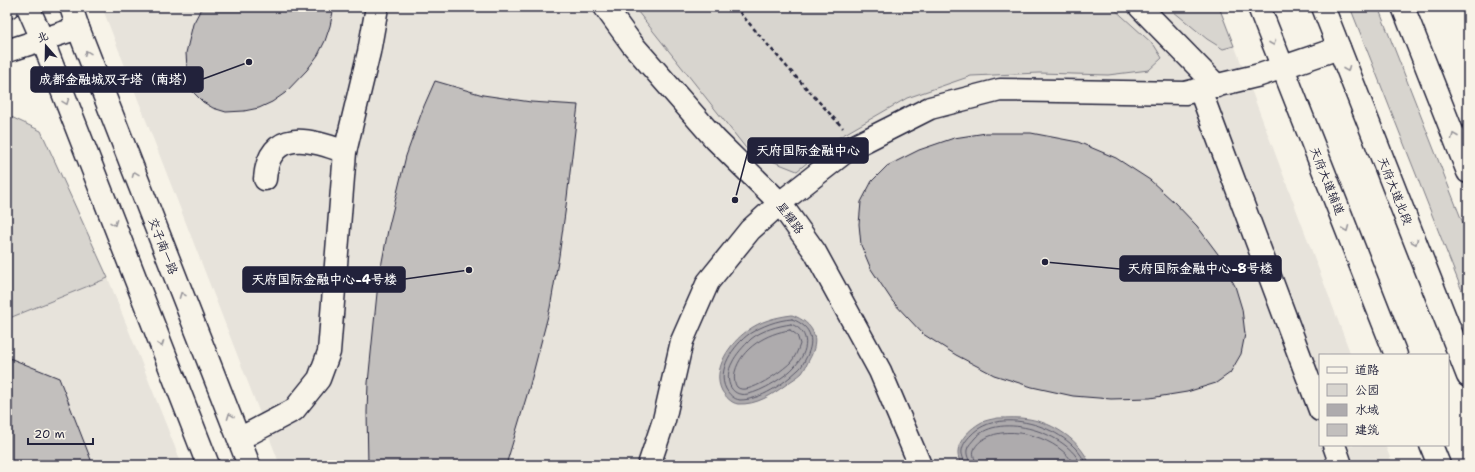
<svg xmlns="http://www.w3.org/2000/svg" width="1475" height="472" font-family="'Shantell Sans','LXGW WenKai TC',sans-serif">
<rect width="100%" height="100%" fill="#f7f3e8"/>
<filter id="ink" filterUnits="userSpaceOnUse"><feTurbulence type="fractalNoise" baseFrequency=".025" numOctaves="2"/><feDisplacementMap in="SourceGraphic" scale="8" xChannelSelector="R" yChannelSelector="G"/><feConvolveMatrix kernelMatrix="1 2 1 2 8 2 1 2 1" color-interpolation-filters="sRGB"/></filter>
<g filter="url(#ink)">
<path fill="#e7e3db" d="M102 7H1220L1351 355H1320V445H1385L1393 465H280Z
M108 278 182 465H7V319Z"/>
<path fill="#d8d5cf" stroke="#7d7c85" d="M634 7H1112L1154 45 1162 58 1149 70 1108 75 1039 73 971 76 907 98 836 139 797 171 749 152Z
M1168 7H1219L1234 46 1223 49 1207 39Z
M1350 7H1378L1468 236V306Z
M7 115 41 131 108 278 7 319Z"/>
<path fill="#aeabad" stroke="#76747f" d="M792 315C814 323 821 339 809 360 807 364 805 369 802 373 798 377 792 380 787 384 772 395 757 405 738 404 731 403 726 397 722 391 711 370 730 343 747 331 760 321 776 317 792 315Z
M998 418C1008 418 1018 417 1029 419 1054 423 1081 441 1090 465H962C950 448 967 430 982 422 987 420 993 419 998 418Z"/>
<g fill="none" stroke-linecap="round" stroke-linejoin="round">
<path stroke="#5a5969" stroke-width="1" d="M792 319C813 327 815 342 805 360 803 364 801 368 798 370 783 384 761 400 740 400 733 399 729 394 726 389 716 370 734 345 749 334 762 326 777 320 792 319Z
M791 324C812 332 808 352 795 366 787 376 761 392 748 394 729 398 724 377 732 363 736 354 744 346 751 339 762 330 778 326 791 324Z
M790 330 797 335 800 344C798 350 795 358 790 363 783 370 747 397 737 387 734 383 734 377 735 372 741 348 767 333 790 330Z
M965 465C965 460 961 456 962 450 963 444 967 439 971 435 1000 404 1073 428 1086 465
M970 465C970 460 966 456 967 450 968 445 972 442 975 438 1000 411 1069 433 1081 465
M976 465C976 460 972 455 974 450 975 446 980 441 984 439 1009 423 1061 438 1074 465"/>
</g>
<path fill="#c2bfbd" stroke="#22223b" d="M202 7H334L330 26 325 41 318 55 307 70 285 93 272 102 259 108 244 111 226 112 213 108 203 102 194 93 188 82 186 53 193 24Z
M435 81 483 95 531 102 578 105 566 206 559 256 550 308 530 385 506 465H368L367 412 368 383 378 283 388 230 406 156 424 106Z
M986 133H1031L1078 142 1116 158 1150 180 1174 202 1197 226 1218 254 1235 286 1242 309 1245 334 1241 354 1230 373 1216 383 1187 392 1150 398 1111 399 1073 396 1032 387 994 375 956 355 923 334 893 302 871 269 861 245 859 224 861 202 872 181 887 166 919 150 954 138Z
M7 357 59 378 93 465H7Z"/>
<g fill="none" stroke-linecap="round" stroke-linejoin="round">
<g stroke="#22223b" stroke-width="25">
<path id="minor" d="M28 7 42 39 208 465
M71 7 78 28 249 465
M605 7 632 44 715 139 780 203 815 252 880 371 920 465
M1140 7 1217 86
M1259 7 1396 355
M1200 90 1320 410
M265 179C269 127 311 139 345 152
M239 439 294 410 319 379 329 352 345 152 369 52 377 7
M1334 445 1341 465
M1431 445 1439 465
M649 465 664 420 682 341 708 282 750 230 780 203 849 149 930 108 1000 90 1185 93 1260 75 1339 48"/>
</g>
<g stroke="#22223b" stroke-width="25">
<path id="major" d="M7 7H8
M1323 7 1468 376
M1403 7 1468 172
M7 51 78 28"/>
</g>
<path stroke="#22223b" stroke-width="2.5" stroke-dasharray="4 3" stroke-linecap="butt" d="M735 7 787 67 843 128"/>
<use href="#minor" stroke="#f7f3e8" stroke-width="22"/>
<use href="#major" stroke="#f7f3e8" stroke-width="22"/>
</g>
<defs><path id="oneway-chevron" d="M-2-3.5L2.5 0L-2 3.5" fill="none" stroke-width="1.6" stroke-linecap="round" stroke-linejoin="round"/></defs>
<g stroke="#97959a">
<use href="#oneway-chevron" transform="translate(1273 43) rotate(68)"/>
<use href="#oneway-chevron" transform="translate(87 53) rotate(-111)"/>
<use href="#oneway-chevron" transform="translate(1347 69) rotate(68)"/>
<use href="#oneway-chevron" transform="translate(66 102) rotate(69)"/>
<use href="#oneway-chevron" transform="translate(1454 136) rotate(-112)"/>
<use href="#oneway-chevron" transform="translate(135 174) rotate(-111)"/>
<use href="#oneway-chevron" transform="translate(114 223) rotate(69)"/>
<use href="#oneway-chevron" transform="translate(1346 229) rotate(68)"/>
<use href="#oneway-chevron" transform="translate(1415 242) rotate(68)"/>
<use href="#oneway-chevron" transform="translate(182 295) rotate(-111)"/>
<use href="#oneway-chevron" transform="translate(161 344) rotate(69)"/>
<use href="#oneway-chevron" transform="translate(230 416) rotate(-111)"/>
</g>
</g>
<g text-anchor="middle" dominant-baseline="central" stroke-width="4" stroke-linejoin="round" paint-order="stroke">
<g font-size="12" fill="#22223b" stroke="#f7f3e8">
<text transform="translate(1327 181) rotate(68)">天府大道辅道</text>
<text transform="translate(1395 191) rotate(68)">天府大道北段</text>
<text transform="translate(790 218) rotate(53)">星耀路</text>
<text transform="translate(163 246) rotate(69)">交子南一路</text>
</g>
</g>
<path fill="none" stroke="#22223b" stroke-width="1.5" d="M249 62L203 79M735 200L748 151M1045 262L1120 269M469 270L405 279"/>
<g fill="#22223b" stroke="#f7f3e8" stroke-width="1.5">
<circle cx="249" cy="62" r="4"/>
<circle cx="735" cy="200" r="4"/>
<circle cx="1045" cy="262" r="4"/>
<circle cx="469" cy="270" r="4"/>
</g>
<g fill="#22223b" stroke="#22223b" stroke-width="1.5">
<rect x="31" y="67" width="172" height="25" rx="4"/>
<rect x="748" y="138" width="120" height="25" rx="4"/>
<rect x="1120" y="256" width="161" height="25" rx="4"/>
<rect x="243" y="267" width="162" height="25" rx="4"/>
</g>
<g font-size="13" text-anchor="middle" font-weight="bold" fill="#fff">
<text x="117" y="84">成都金融城双子塔（南塔）</text>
<text x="808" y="155">天府国际金融中心</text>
<text x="1200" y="273">天府国际金融中心-8号楼</text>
<text x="324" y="284">天府国际金融中心-4号楼</text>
</g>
<rect width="1475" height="472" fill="none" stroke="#f7f3e8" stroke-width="24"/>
<rect x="12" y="12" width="1451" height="448" fill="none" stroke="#22223b" stroke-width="1.5" filter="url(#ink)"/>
<rect x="1319" y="354" width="130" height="92" fill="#f7f3e8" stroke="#a29fa3"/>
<rect x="1327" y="367" width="20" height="6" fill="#f7f3e8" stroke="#a29fa3"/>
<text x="1355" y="374" font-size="12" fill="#22223b">道路</text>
<rect x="1327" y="384" width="20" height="12" fill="#d8d5cf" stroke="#a29fa3"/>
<text x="1355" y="394" font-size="12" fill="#22223b">公园</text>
<rect x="1327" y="404" width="20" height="12" fill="#aeabad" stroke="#a29fa3"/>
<text x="1355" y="414" font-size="12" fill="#22223b">水域</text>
<rect x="1327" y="424" width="20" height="12" fill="#c2bfbd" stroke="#a29fa3"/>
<text x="1355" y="434" font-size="12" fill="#22223b">建筑</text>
<g transform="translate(46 46) rotate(340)" stroke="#f7f3e8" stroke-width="3" paint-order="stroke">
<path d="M0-3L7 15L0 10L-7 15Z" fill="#22223b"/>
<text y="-6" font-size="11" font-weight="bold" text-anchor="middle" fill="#22223b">北</text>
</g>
<path d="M28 438v6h65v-6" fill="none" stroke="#22223b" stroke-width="2"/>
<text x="34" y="438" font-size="12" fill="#22223b" stroke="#f7f3e8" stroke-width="3" paint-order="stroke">20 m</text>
</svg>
